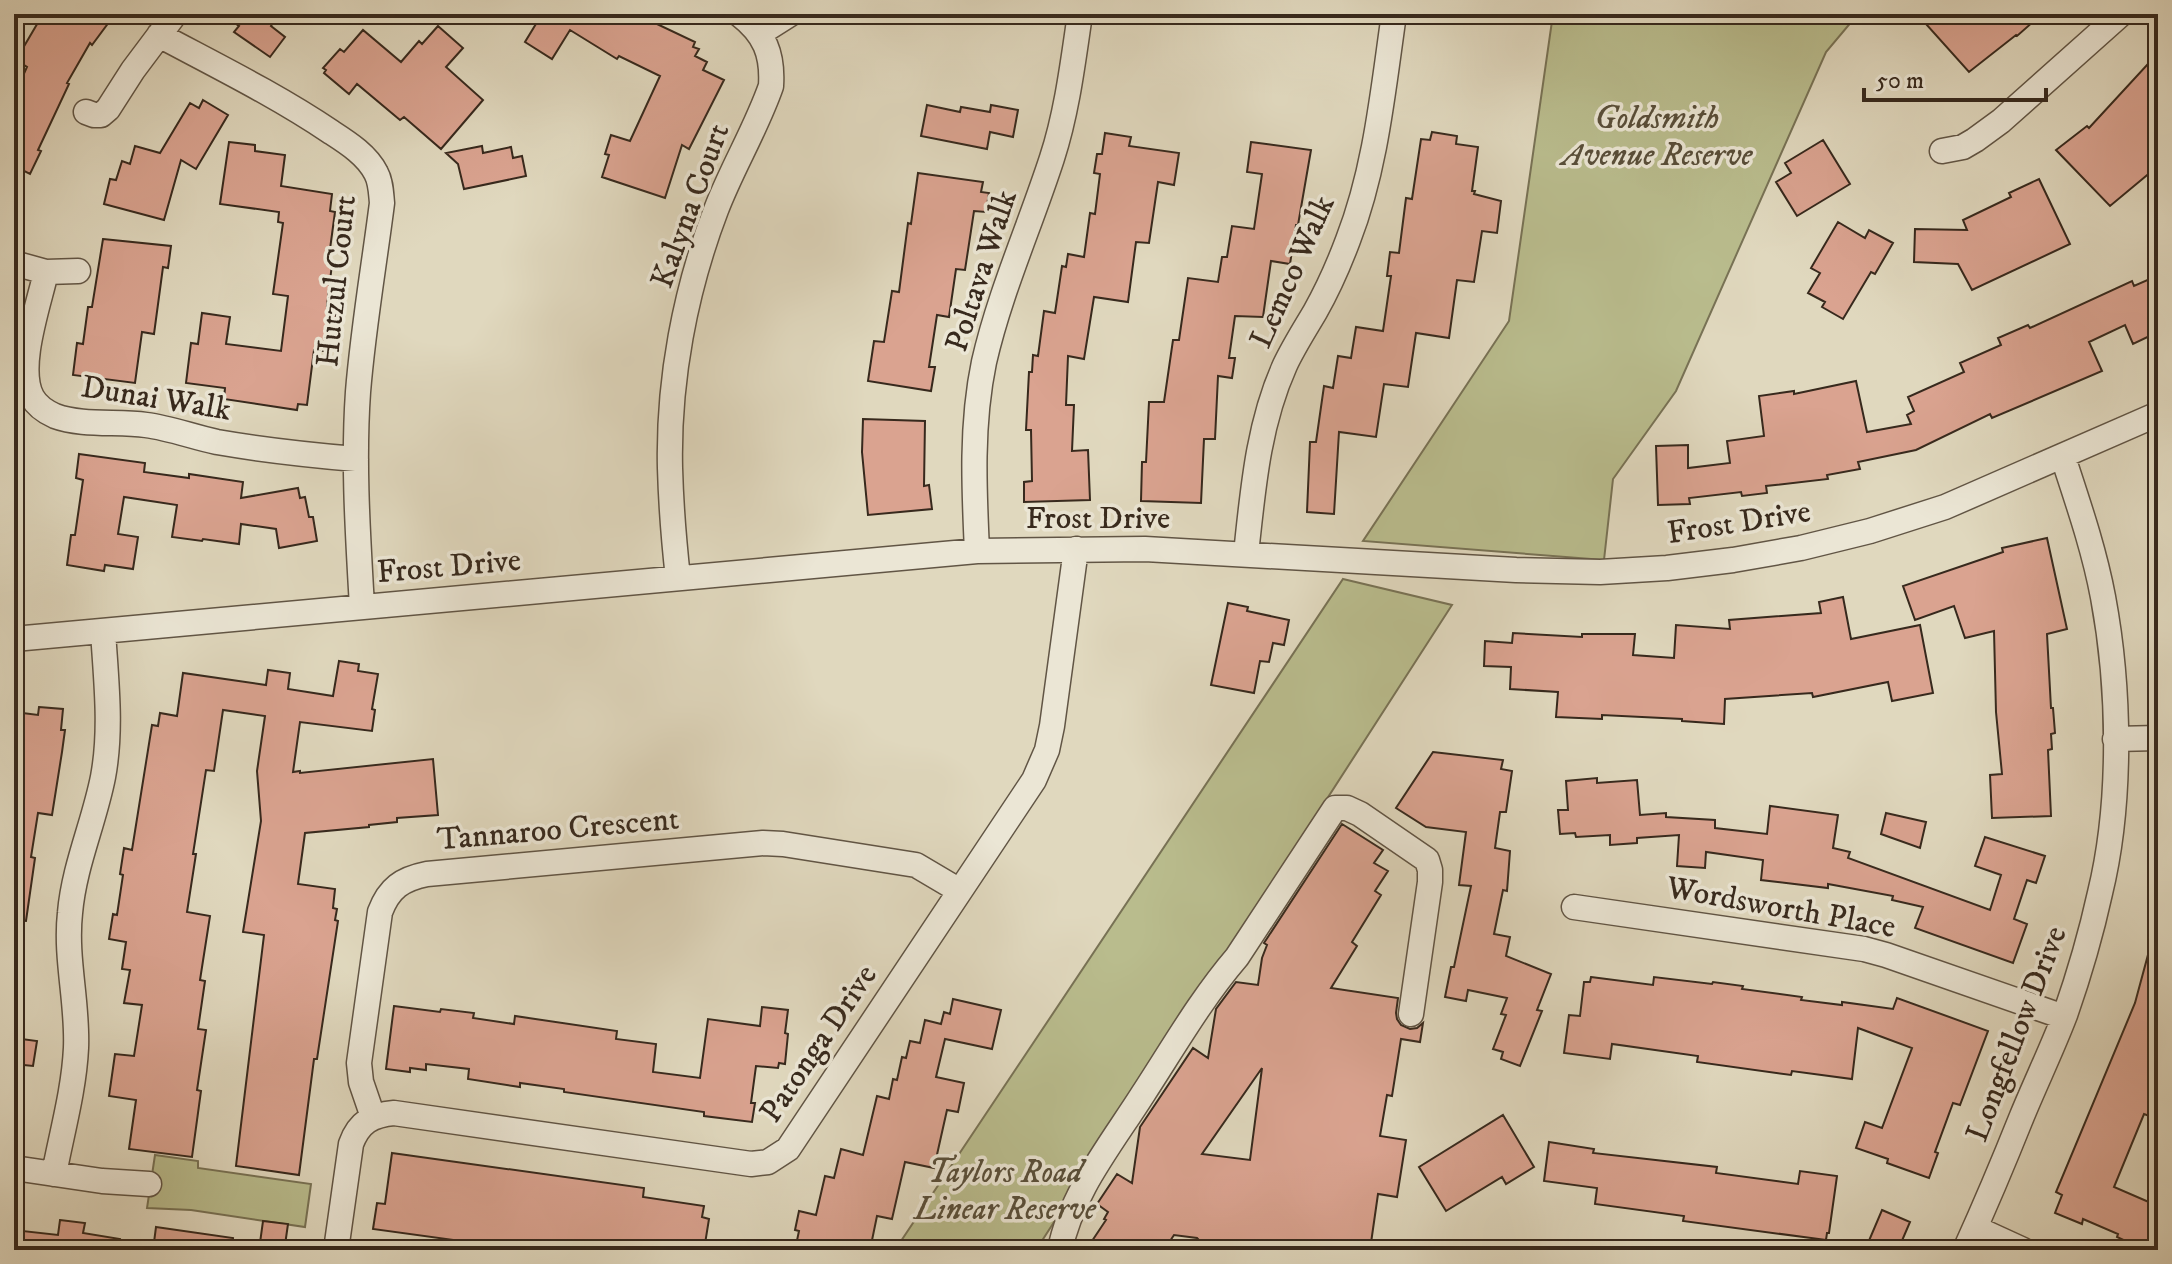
<svg xmlns="http://www.w3.org/2000/svg" width="2172" height="1264" font-family="'IM FELL DW Pica',serif">
<rect width="100%" height="100%" fill="#e0d8be"/>
<filter id="stains"><feTurbulence type="fractalNoise" baseFrequency=".0025" numOctaves="4"/><feColorMatrix values="0 0 0 0 .2 0 0 0 0 .09 0 0 0 0 .02 0 0 0 .5 -.17"/></filter>
<radialGradient id="worn" r=".72"><stop offset=".6" stop-color="#630" stop-opacity="0"/><stop offset="1" stop-color="#630" stop-opacity=".3"/></radialGradient>
<path fill="#b9bc8d" stroke="#787255" stroke-width="2" d="M1553 14H1858L1826 52 1676 391 1613 479 1604 560 1363 541 1509 321Z
M1343 579 1452 605 1036 1250H895Z
M155 1155 198 1161V1168L311 1184 305 1227 191 1210 147 1208Z"/>
<path fill="#daa390" stroke="#37291d" stroke-width="2" fill-rule="evenodd" d="M43 14H115L92 45 90 43 67 83 69 84 38 150 41 151 30 174 14 166V96L27 67 16 60Z
M222 14H279L271 26 285 37 270 57 234 32 239 26Z
M542 14H636L695 42 693 47 699 49 695 56 707 62 703 70 724 80 689 149 682 145 665 198 602 177 609 155 605 154 611 135 630 141 660 76 619 56 617 59 570 30 552 59 525 42Z
M1917 14H2042L2017 36 2016 35 1969 72Z
M438 26 463 48 446 67 483 100 441 149 404 117 400 120 357 84 349 94 324 73 326 70 323 68 340 49 344 52 363 30 401 62 419 41 422 44Z
M2158 53V166L2110 206 2056 150 2087 126 2089 128Z
M203 100 228 115 196 169 181 160 164 220 104 204 110 179 116 180 122 161 130 164 135 146 160 153 190 103 199 108Z
M927 105 960 112 961 107 990 112 991 105 1018 110 1013 137 990 132 987 149 921 136Z
M1432 132 1457 136 1456 144 1478 147 1472 191H1475L1474 194 1501 201 1497 233 1482 231 1474 282 1457 280 1449 338 1416 333 1408 387 1384 384 1376 437 1339 432 1334 514 1307 512 1310 442H1316L1324 386 1333 388 1338 356 1351 358 1356 327 1383 331 1391 276H1387L1390 252 1399 253 1406 198 1412 199 1421 139 1430 140Z
M1105 133 1131 137 1129 146 1179 153 1174 185 1158 182 1149 243 1136 242 1128 302 1094 297 1084 359 1068 356 1066 405H1074L1072 451 1088 450 1090 500 1024 502V482L1032 481 1031 430H1026L1029 372H1032L1033 355 1038 356 1044 311 1055 313 1062 266 1066 267 1068 254 1084 257 1090 213 1095 214 1100 174 1094 173 1097 154H1102Z
M1823 140 1850 184 1797 216 1776 182 1791 173 1785 163Z
M229 142 255 145V151L285 155 281 186 332 194 330 211 335 212 328 264H332L327 306 337 307 334 331 326 330 323 351 314 350 307 405 298 404 297 410 224 399 225 388 186 383 191 343 198 344 202 313 230 317 226 344 281 351 288 296 273 294 283 223 278 222 279 212 220 204Z
M1251 142 1311 150 1298 225H1296L1290 264 1271 261 1263 317 1235 316 1229 358H1235L1232 378 1218 376 1215 439H1204L1201 503 1141 501 1142 462H1146L1149 402H1164L1173 340H1179L1188 278 1218 282 1222 257H1227L1232 226 1254 229 1262 174 1247 172Z
M482 146 483 153 511 147 513 158 522 156 526 176 464 189 458 164 446 153Z
M918 173 983 182 981 192 989 193 986 212 974 211 965 270 956 269 949 317 937 315 929 367H935L931 391 868 381 874 341 884 342 892 291 899 292 908 223 911 224Z
M2039 179 2070 244 1972 290 1958 264 1914 262 1915 229 1967 230 1963 220 2011 197 2009 193Z
M1838 222 1865 238 1869 230 1893 243 1875 274 1871 272 1843 319 1822 307 1825 302 1808 293 1820 273 1811 268Z
M103 239 171 246 168 268 163 267 154 334 142 332 135 383 73 375 77 343 83 344 88 307H92Z
M2152 278 2158 292V332L2133 344 2125 325 2089 342 2102 371 1992 418 1990 414 1916 450 1858 462 1860 469 1827 475 1828 479 1766 486 1767 493 1742 496 1741 492 1689 498 1690 504 1658 505 1656 446 1688 445V468L1730 463 1727 441 1764 436 1759 396 1794 391V394L1856 381 1867 432 1911 424 1907 415 1914 411 1908 397 1964 372 1960 363 2001 345 1998 338 2028 325 2030 328 2132 281 2134 286Z
M863 419 925 421 924 486 929 485 932 509 868 515 862 452Z
M79 454 145 463 144 472 189 478V474L243 482 241 498 298 488 300 498 305 497 309 517H313L317 541 279 548 276 529 241 524 239 544 203 539 202 541 172 537 177 505 124 497 118 534 138 537 133 569 105 565 104 571 67 565 71 535H75L83 480 76 478Z
M2047 538 2067 629 2047 634 2051 708H2053L2055 733 2051 734 2052 749 2048 750 2051 816 1992 818 1990 775 2002 774 1996 712 1994 631 1965 638 1954 606 1915 620 1903 586 2003 552 2002 548Z
M1843 597 1851 639 1920 625 1933 693 1892 701 1888 682 1813 697 1812 693 1725 699 1724 724 1682 721V719L1602 715V719L1556 717 1558 692 1510 689 1511 667 1484 666 1485 641 1512 643 1513 633 1582 637V634H1635L1633 655 1674 658 1676 625 1730 629 1729 620 1821 613 1819 602Z
M1228 603 1248 607 1247 611 1289 620 1284 645 1273 643 1269 662 1260 661 1254 693 1211 685Z
M339 661 359 664 358 671 378 674 372 709 375 710 372 731 300 722 293 772 300 771V773L433 759 438 815 397 818V822L369 825V827L305 833 298 884 335 889 333 908 337 909 335 920 338 921 317 1059H314L299 1175 236 1166 264 935 243 932 261 821 257 771 265 716 223 710 214 771 206 770 193 854H196L187 912 210 916 200 980 205 981 198 1029 206 1030 197 1090 201 1091 192 1157 129 1149 136 1100 109 1096 115 1054 134 1056 142 1005 124 1003 130 970 122 969 126 942 109 939 113 914 117 915 123 875 120 874 124 848 132 850 152 725 158 726 160 713 177 716 183 673 266 685 268 670 290 673 288 689 333 696Z
M39 707 63 709 61 730H65L62 752 52 815 38 813 31 857 35 858 26 921 14 920V712L38 715Z
M1433 752 1503 760 1501 769 1512 771 1506 812H1500L1495 848 1510 851 1507 891 1503 890 1494 934 1510 937 1506 956 1551 974 1537 1010 1542 1011 1520 1066 1501 1059 1503 1052 1493 1049 1506 1015 1501 1014 1507 998 1468 990 1466 1001 1445 997 1451 967H1454L1471 886 1459 885 1466 832 1426 827 1396 808Z
M1597 778V783L1637 780 1640 815 1666 813V817L1715 820V828L1767 834 1770 806 1838 815 1833 848 1850 852 1848 858 1990 910 2001 875 1975 866 1985 837 2045 856 2036 883 2027 880 2014 919 2027 924 2013 963 1915 928 1923 907 1892 900 1893 896 1828 884V888L1761 880 1763 860 1706 852 1705 868 1677 866 1679 835 1637 838V843L1610 845V835L1576 837 1575 833 1560 834 1558 810H1568L1566 781Z
M1886 813 1926 822 1920 848 1881 834Z
M1342 824 1383 850 1374 863 1388 871 1375 891 1381 895 1352 942 1357 946 1331 988 1398 998 1396 1013 1397 1019 1401 1025 1410 1029 1417 1028 1423 1023 1420 1042 1401 1039 1392 1096 1387 1095 1380 1136 1406 1140 1397 1197 1378 1194 1370 1250H1267L1253 1248 1252 1250H1208L1197 1238 1174 1235 1164 1250H1086L1106 1220 1104 1219 1108 1212 1097 1204 1117 1174 1132 1183 1140 1127 1193 1048 1208 1058 1216 1009 1236 982 1258 985 1262 958 1267 945 1264 943ZM1262 1068 1250 1160 1202 1154Z
M2152 940 2158 941V1119L2144 1114 2114 1187 2158 1206V1230L2150 1250H2125L2128 1242 2117 1237 2118 1234 2083 1219 2082 1224 2055 1213 2062 1195 2056 1192 2135 1003Z
M1591 977 1653 985 1654 977 1712 984 1713 982 1743 986 1742 989 1802 997 1801 1000 1842 1005V1002L1893 1009 1897 998 1988 1031 1960 1105 1953 1103 1935 1152 1938 1153 1929 1178 1887 1163 1888 1159 1856 1148 1865 1122 1882 1128 1912 1048 1858 1028 1852 1079 1792 1071 1791 1075 1697 1062 1698 1056 1612 1044 1610 1059 1564 1053 1569 1015 1580 1016 1584 982H1590Z
M953 999 1001 1010 992 1049 945 1039 936 1077 964 1083 958 1112 947 1110 934 1168 905 1162 892 1219 877 1216 870 1250H857L835 1245 834 1250H795L799 1231 795 1230 799 1211 816 1215 825 1176 834 1178 841 1149 863 1155 877 1096 889 1099 893 1079 897 1080 902 1057 906 1058 910 1041 920 1043 925 1020 941 1024 944 1012 950 1014Z
M394 1006 440 1012 441 1009 474 1013 473 1018 514 1024 515 1016 617 1031 616 1039 656 1044 653 1072 700 1078 708 1019 760 1026 762 1007 788 1010 785 1033 788 1034 785 1064 779 1063 778 1068 756 1066 751 1103H755L752 1122 704 1116V1112L564 1092V1089L520 1083V1087L468 1079 469 1069 426 1064V1070L410 1068V1072L386 1069Z
M14 1038 37 1041 33 1066 14 1064Z
M1503 1115 1534 1167 1506 1184 1502 1177 1446 1211 1419 1167Z
M1549 1142 1594 1149 1593 1153 1717 1167 1716 1173 1798 1184 1800 1171 1837 1176 1829 1233H1827L1826 1240 1683 1221 1684 1216 1595 1204 1597 1188 1544 1181Z
M392 1153 644 1188 643 1197 704 1206 702 1217 709 1219 704 1250H526L373 1229 377 1203 385 1204Z
M1882 1210 1910 1222 1898 1250H1865Z
M60 1220 85 1223 83 1233 120 1239 119 1250H14V1230L58 1235Z
M263 1221 288 1224 285 1245 280 1244 279 1250H259Z
M156 1227 233 1238 232 1250H153Z"/>
<g fill="none" stroke-linecap="round" stroke-linejoin="round">
<g stroke="#615545" stroke-width="27">
<path id="minor" d="M760 33 790 14
M159 35C217 66 276 95 331 132 348 143 367 155 376 173 381 182 381 193 382 203 374 266 363 329 358 392 353 464 358 536 362 607
M86 112 94 115H101L108 109 133 70 175 14
M1942 151 1963 147 1975 140 2001 121 2121 14
M17 264 46 272 78 271
M46 272C39 304 16 367 32 397 37 406 46 412 55 416 82 426 118 421 146 425 170 428 193 437 217 442 263 450 310 455 356 459
M977 551C974 488 971 424 984 362 1000 292 1030 226 1052 158 1067 112 1073 62 1080 14
M1246 554C1253 489 1258 425 1285 365 1294 346 1305 329 1315 312 1328 289 1339 264 1348 240 1376 168 1383 90 1394 14
M678 578C674 542 671 505 670 468 668 381 685 291 716 210 732 168 756 129 771 86 773 54 765 34 739 14
M14 639 977 551 1145 549 1516 570 1600 572 1667 568 1733 560 1801 548 1870 531 1945 507 2158 414
M2115 739 2158 738
M1574 907 1864 949 1886 955 2064 1017
M373 1117 361 1082 359 1063 380 912C389 888 402 879 427 874L763 843 783 844 916 865 960 891
M14 1168 102 1181 149 1184
M54 1174C62 1132 74 1090 76 1048 78 1003 65 958 70 913 74 866 94 823 103 777 112 729 106 680 103 631
M1975 1228 2023 1250
M336 1250 351 1144C359 1122 372 1115 394 1113L751 1164 768 1162 788 1149 1034 780 1047 750 1052 726 1076 549
M1060 1250C1071 1193 1112 1143 1143 1094 1173 1048 1201 999 1237 957L1335 808H1347L1360 814 1427 860 1430 870V882L1411 1014
M1965 1250C1985 1206 2004 1161 2022 1116 2036 1082 2052 1049 2065 1015 2079 975 2091 934 2100 893 2122 803 2120 688 2103 597 2094 549 2078 503 2063 457"/>
</g>
<use href="#minor" stroke="#ebe6d5" stroke-width="24"/>
</g>
<g text-anchor="middle" dominant-baseline="central" stroke-width="7" stroke-linejoin="round" paint-order="stroke">
<g font-size="32" font-style="italic" fill="#584e39" stroke="#ebe6d5">
<text x="1657" y="119">Goldsmith<tspan x="1657" dy="37">Avenue Reserve</tspan></text>
<text x="1005" y="1173">Taylors Road<tspan x="1005" dy="37">Linear Reserve</tspan></text>
</g>
<g font-size="32" fill="#37291d" stroke="#ebe6d5">
<text transform="translate(691 206) rotate(-70)">Kalyna Court</text>
<text transform="translate(982 271) rotate(-72)">Poltava Walk</text>
<text transform="translate(1293 272) rotate(-66)">Lemco Walk</text>
<text transform="translate(337 281) rotate(-84)">Hutzul Court</text>
<text transform="translate(156 399) rotate(9)">Dunai Walk</text>
<text x="1098" y="519">Frost Drive</text>
<text transform="translate(1739 523) rotate(-9)">Frost Drive</text>
<text transform="translate(449 567) rotate(-5)">Frost Drive</text>
<text transform="translate(558 830) rotate(-5)">Tannaroo Crescent</text>
<text transform="translate(1781 908) rotate(10)">Wordsworth Place</text>
<text transform="translate(2017 1034) rotate(-69)">Longfellow Drive</text>
<text transform="translate(819 1044) rotate(-56)">Patonga Drive</text>
</g>
</g>
<rect width="2172" height="1264" fill="none" stroke="#e0d8be" stroke-width="48"/>
<rect x="16" y="16" width="2140" height="1232" fill="none" stroke="#37291d" stroke-width="4"/>
<rect x="24" y="24" width="2124" height="1216" fill="none" stroke="#37291d" stroke-width="2"/>
<path d="M1864 88v12h182v-12" fill="none" stroke="#37291d" stroke-width="4"/>
<text x="1876" y="88" font-size="24" fill="#37291d" stroke="#ebe6d5" stroke-width="6" paint-order="stroke">50 m</text>
<rect width="100%" height="100%" filter="url(#stains)"/>
<rect width="100%" height="100%" fill="url(#worn)"/>
</svg>
